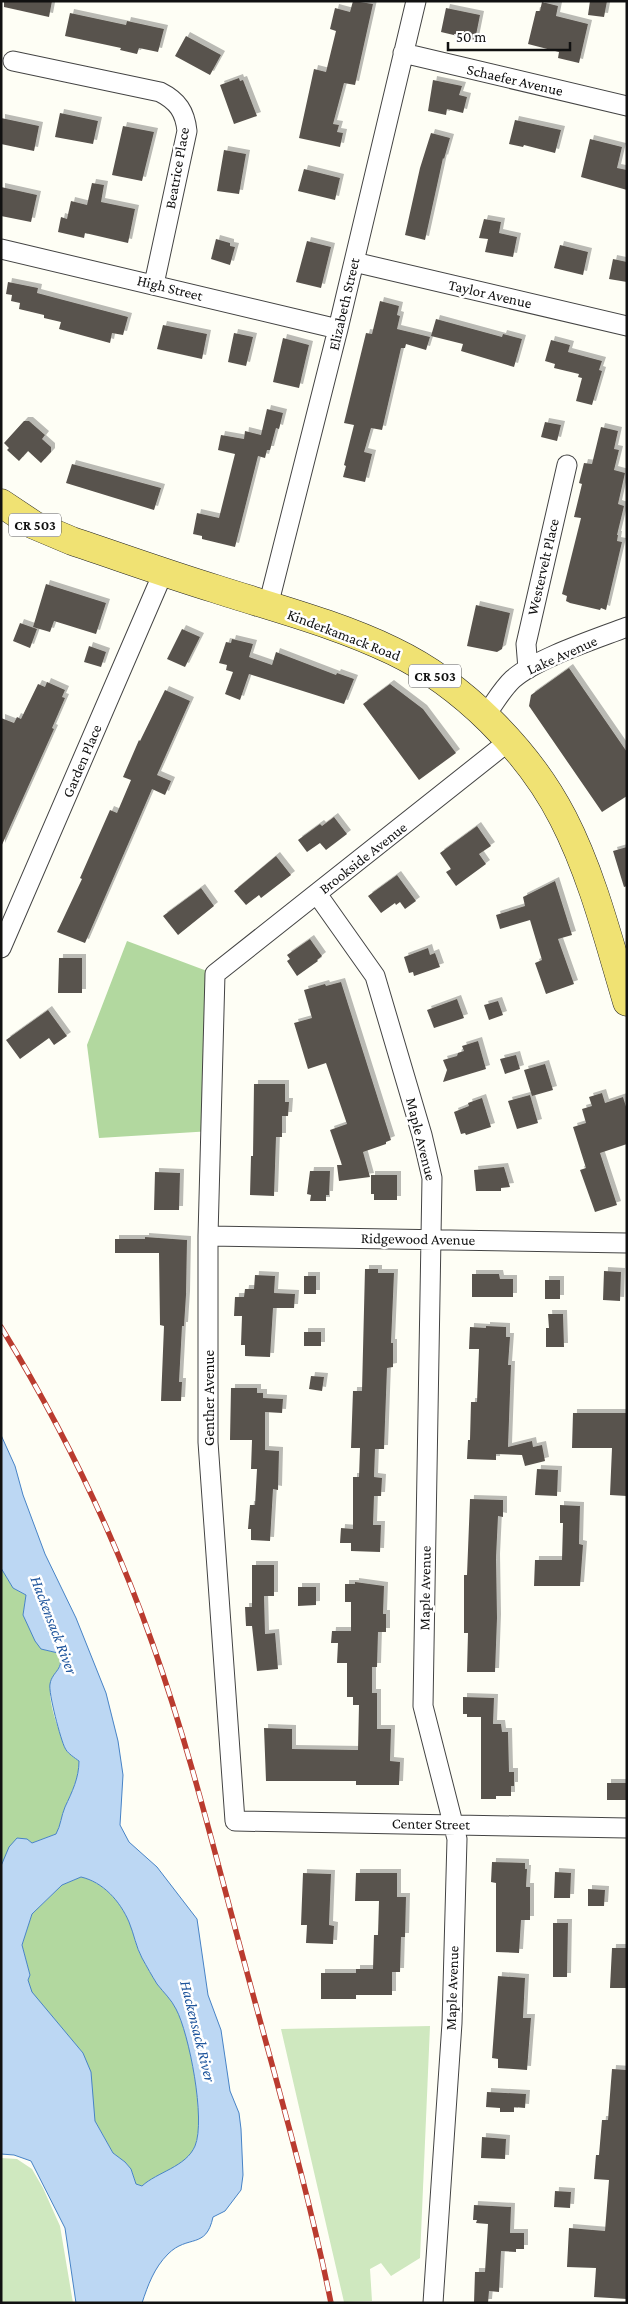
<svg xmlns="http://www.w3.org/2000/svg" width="628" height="2304" font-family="'Crimson Pro',serif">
<defs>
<filter id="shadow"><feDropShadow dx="4" dy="-4" stdDeviation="0" flood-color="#0004"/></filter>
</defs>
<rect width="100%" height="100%" fill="#fefef5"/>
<path fill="#cfe8bf" d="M430 2026 420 2258 391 2276 381 2263 370 2269 372 2301 344 2302 281 2029Z
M1 2158 17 2159 32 2169 43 2188 60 2226 73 2303H1Z"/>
<path fill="#b2d89f" d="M127 941 215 974 212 1131 99 1138 87 1045Z
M1 1568 13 1588 26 1595 23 1615 41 1649 58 1653C66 1669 49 1676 50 1692 50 1704 57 1727 62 1737 64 1740 63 1745 65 1748 67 1753 75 1758 79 1761 79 1778 72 1792 65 1807 61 1816 61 1825 56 1834L32 1843 27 1839 1 1866Z
M81 1877C103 1882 120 1901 129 1922 134 1934 136 1947 142 1958 147 1967 152 1976 157 1984 164 1993 171 1999 176 2009 189 2033 206 2120 195 2146 186 2168 157 2172 142 2186L136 2184 131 2169 125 2162 113 2153 95 2121 83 2053 31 1992 28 1980 30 1975 22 1945 32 1914 62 1885Z"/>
<path fill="#bcd7f3" stroke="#4783c6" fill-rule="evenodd" d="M1 1435 15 1466 23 1495 45 1554 76 1618 106 1693 118 1741 123 1775 120 1825 129 1842 157 1867 197 1919 208 1995 221 2030 230 2091 239 2113 241 2129 243 2175 241 2190 225 2211 213 2217C206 2250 188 2234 168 2254 154 2268 148 2285 142 2303H76L65 2228 31 2161 14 2155 1 2154V1866L9 1847 17 1838 27 1839 32 1843 56 1834C61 1825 61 1816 65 1807 72 1792 79 1778 79 1761 75 1758 67 1753 65 1748 61 1741 48 1692 50 1684 52 1671 66 1669 58 1653L41 1649 35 1641 23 1615 26 1595 13 1588 1 1568ZM81 1877C103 1882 120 1901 129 1922 134 1934 136 1947 142 1958 147 1967 152 1976 157 1984 164 1993 171 1999 176 2009 189 2033 206 2120 195 2146 186 2167 157 2172 142 2186L136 2184 131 2169 125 2162 113 2153 95 2121 91 2072 83 2053 32 1992 28 1980 30 1975 22 1945 32 1914 62 1885Z"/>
<path fill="#59534d" filter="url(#shadow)" d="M4 1H52L49 17 4 7Z
M353 1 373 4 355 85 344 83 333 124 339 125 337 132 343 133 340 147 299 138 314 69 326 72 336 31 330 29 335 8 350 12Z
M590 1H607L604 17 588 15Z
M542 2 558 6 556 16 588 24 579 63 558 58 559 52 528 44 536 11H540Z
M446 8 480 15 475 40 441 32Z
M70 13 126 25 127 21 164 29 158 52 139 48 137 54 120 50 121 48 65 36Z
M186 36 221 55 210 75 175 56Z
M239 78 240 81 243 80 257 116 234 124 220 85Z
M433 80 462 86 459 95 467 97 463 113 447 109 446 115 428 111Z
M60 113 98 121 93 144 55 137Z
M1 118 39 126 34 151 1 144Z
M515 120 561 130 555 153 524 145 523 147 509 144Z
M123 126 154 132 142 181 112 175Z
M431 133 450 138 444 159 443 158 425 240 405 235 420 168Z
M590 139 622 147 617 168 627 170V190L581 177Z
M224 150 246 154 239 194 217 191Z
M304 169 340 178 335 200 298 191Z
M92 183 104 185 101 202 135 209 128 243 85 233 84 238 58 232 61 217 67 219 71 201 87 205Z
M1 187 37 195 31 222 1 216Z
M484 219 501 222 499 233 517 237 513 257 485 252 488 239 479 238Z
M216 239 230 243V246L235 247 230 265 211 259Z
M307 241 331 247 321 288 296 282Z
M560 245 588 252 583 275 554 268Z
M613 259 627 262V282L609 279Z
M8 282 38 288 37 293 128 317 123 335 112 333 110 343 59 329 61 322 44 318V315L19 309 20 303 11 301 12 295 6 294Z
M380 301 399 306 397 315 400 316 397 329 430 337 426 350 406 344 405 348H401L382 430 371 428 364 452 372 454 365 482 343 477 346 466 344 465 354 425 344 423 366 333 372 334Z
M436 319 502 337 503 334 522 339 514 367 461 351 463 344 431 336Z
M163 325 207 334 202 359 157 349Z
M234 333 253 337 246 366 228 362Z
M283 338 309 345 299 388 273 382Z
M551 340 570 345 568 352 602 361 599 370 602 371 592 405 576 401 582 378 578 377 579 374 554 368 555 364 545 361Z
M267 409 283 413 279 429 276 428 270 450H267L265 458 258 456 235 547 202 539V536L193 534 197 513 219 518 235 454 218 450 221 435 244 439 245 431 261 435Z
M24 421H29L45 435 42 439 51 447V452L41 463 28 451 19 461 7 450 9 448 4 443Z
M545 422 561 425 557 441 541 437Z
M601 427 618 431 614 449 619 450 614 470 625 473 618 504 624 506 617 535H618L617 541 622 542 606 610 601 608 600 610 570 603 566 601 567 596 562 594 581 518 574 517 582 484 579 483 584 463 592 464Z
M72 464 161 488 154 510 66 483Z
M46 584 106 603 96 634 54 621 50 632 33 627Z
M476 605 510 613 502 649 497 652 467 646Z
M20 623 37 629 30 648 13 641Z
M182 629 200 637 185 667 167 659Z
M232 639 253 644 249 657 272 665 276 652 336 675 337 673 354 679 344 704 249 674 240 700 225 694 233 672 226 670 227 665 219 663 226 642 231 643Z
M89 646 106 652 101 667 84 662Z
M569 668 627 752V796L602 812 529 706 531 695Z
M47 682 65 690 62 697 65 698 52 728 54 729 1 847V718L14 723 17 717 21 719 38 684 45 687Z
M390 684 423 709 456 753 419 780 363 704Z
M165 690 190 701 157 775 171 781 165 795 152 789 85 943 57 932 82 879 80 878 110 810 117 813 131 780 123 777 139 740 140 741Z
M334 817 347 834 326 850 320 843 307 852 298 840 320 824 322 826Z
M477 826 491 846 479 854 486 864 456 886 446 872 451 869 440 853Z
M627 847V886L624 887 613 851Z
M276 856 291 875 261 898 259 895 246 905 234 891Z
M397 875 416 901 405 909 400 902 396 905 395 903 381 913 368 896Z
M555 881 572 935 558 939 574 984 546 994 535 963 542 960 530 920 500 929 496 915 525 906 523 897Z
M201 888 214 906 178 935 163 916Z
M310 939 322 956 317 960 318 961 297 976 287 961 290 959 287 955Z
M428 948 430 955 435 953 440 967 414 976 413 972 409 973 404 957Z
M59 958H82V993H58Z
M341 982 391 1140 386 1142V1144L363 1152 370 1177 339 1181 337 1165H342L330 1130 347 1124 326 1063 308 1069 294 1023 312 1018 304 990 325 984 326 986Z
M457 999 464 1018 434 1028 427 1010Z
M498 1001 503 1015 489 1020 484 1005Z
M48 1010 67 1036 54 1045 49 1038 20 1059 6 1040Z
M478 1041 486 1069 443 1082 447 1070 443 1060 457 1056 458 1053 464 1051 462 1046Z
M516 1055 520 1069 505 1074 500 1059Z
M545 1064 553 1090 532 1096 524 1070Z
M254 1084H285V1102H289L288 1116H282V1137H276L274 1196 250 1195 251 1156H253Z
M602 1093 605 1103 623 1097 627 1110V1144L600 1153 617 1205 595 1212 580 1170 586 1168 573 1127 586 1123 582 1109 592 1106 589 1097Z
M530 1095 538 1123 517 1129 508 1101Z
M482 1098 491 1127 466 1135 465 1133 461 1134 454 1112 469 1106 468 1103Z
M504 1167 510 1187 501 1188V1191H476L474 1170Z
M310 1171H330L329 1195H326V1201H310L311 1195 307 1194Z
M155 1172 180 1173 179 1210H154Z
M371 1175H397V1200H374V1194H371Z
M145 1237 187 1240 186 1295 184 1326H182L179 1382H182L181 1401H161L164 1326 160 1325 159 1253H115V1239H145Z
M365 1269H378V1273H394L391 1343H393V1367L387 1368 384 1449H375L374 1477 382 1478 381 1496H374L373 1525H381L380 1552 351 1551V1543H340L341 1528 353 1529V1477H359L360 1448H351L353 1391H362Z
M604 1271 621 1272 620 1301 603 1300Z
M472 1274H499L500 1279H513V1297H472Z
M255 1275 275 1276 274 1293 295 1294 294 1308H273L270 1357 245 1356V1345H241L242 1316H234L235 1297H244L245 1289H254Z
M304 1276H316V1294H304Z
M545 1280H560V1299H545Z
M548 1314H563L564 1347H546V1328H549Z
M486 1326 506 1327V1337H510L508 1365H511L508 1447 532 1441 533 1447 542 1445 545 1461 525 1466 522 1455 496 1454V1460L467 1459 468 1440H470L471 1402H477L479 1349H469L470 1327 486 1328Z
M304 1332H321V1346H304Z
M311 1376 324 1377 322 1391 309 1389Z
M231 1388H257V1393H263V1398L283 1399 282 1413 265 1412V1450L279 1451 278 1490 273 1489 270 1541 251 1540V1529H248L250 1505H255L257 1469H251L252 1440H230Z
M573 1413H627V1496L610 1495 612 1448H572Z
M537 1469 558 1470 557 1496 535 1495Z
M470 1499 503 1500V1517L498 1516 496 1558 497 1618 495 1672H467L468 1633H464V1575H467Z
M560 1505 580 1506 579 1544 583 1545 580 1586H534L535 1560H562L563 1523H560Z
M252 1565H274V1596H264L265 1634 275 1633 278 1669 257 1671 252 1626H246L245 1607H252Z
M355 1582 384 1586 383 1614H386V1632H378L377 1667H372V1693H377V1729H391L390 1761 400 1762 399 1785H356V1781H266L264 1728 292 1729V1749L358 1750 359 1705H353V1697H347V1663H337L338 1643H331L332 1631H351V1602H345V1584H355Z
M298 1587H316V1605L298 1606Z
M463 1697 494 1698 493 1724H501L502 1732H508L509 1772H514V1786H511V1796H496V1799H481V1717H467V1714H463Z
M607 1783H627V1800H607Z
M492 1862 525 1863V1869H527L526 1887H530V1920H521L519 1953 496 1952V1883L491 1882Z
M555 1872 571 1873 570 1898H554Z
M303 1873 331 1874 329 1925 334 1926 333 1944 306 1943 307 1925H301Z
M356 1873H397V1897H406L405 1937H401L400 1972H392V1995H356V1999H321V1973H356V1969H373L374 1935H378L379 1901H355Z
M588 1889 605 1890 604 1906H588Z
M553 1923H568L567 1977H553Z
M612 1948H627V1988H610Z
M498 1976 525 1978 523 2018H531L527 2070 498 2068V2059L492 2058Z
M612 2069 627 2070V2299L594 2297 596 2268 567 2267 569 2228 605 2231 609 2180 594 2179 596 2155H599L602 2120H608Z
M487 2092 526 2094 525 2108 514 2107V2112H500V2108L486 2107Z
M482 2137 506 2139 505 2159 481 2158Z
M555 2191 571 2192 570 2208 554 2207Z
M474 2205 511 2207 510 2233H524V2249H516V2252L501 2251 499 2292 489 2291 488 2303H474L475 2272H485L488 2224 476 2223 477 2220H473Z"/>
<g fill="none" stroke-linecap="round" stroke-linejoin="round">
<g stroke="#444" stroke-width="21">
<path id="minor" d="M403 53 627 106
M13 61 160 92C178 101 185 112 187 131L154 284
M1 249 338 329
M354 262 627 326
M268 606 338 329 416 1
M528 669 526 644 567 465
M485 716C494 704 502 689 513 679 537 658 596 639 627 627
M509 741 215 974 208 1236V1442L235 1821 627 1828
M317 894 375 976 422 1135 432 1178 423 1706 457 1839 452 2023 433 2303
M1 948 163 573
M208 1236 627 1243"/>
</g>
<g stroke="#222" stroke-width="29">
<path id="primary" d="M1 503 34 525 72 541C120 557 167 574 216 589 275 608 337 624 393 651 462 684 528 750 563 818 592 874 609 942 627 1002"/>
</g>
<use href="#minor" stroke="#fff" stroke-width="19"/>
<use href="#primary" stroke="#f0e273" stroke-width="28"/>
<g stroke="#ba3b2f" stroke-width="5.5">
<path id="rail" d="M1 1327C62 1427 114 1534 153 1645 190 1750 216 1858 245 1965 275 2077 308 2189 331 2303"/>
</g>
<use href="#rail" stroke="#fff" stroke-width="4" stroke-dasharray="11" stroke-linecap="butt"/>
</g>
<g text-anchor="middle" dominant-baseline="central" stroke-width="5" stroke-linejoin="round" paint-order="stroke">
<g fill="#fff" stroke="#585858" stroke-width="1">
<rect x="9" y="513.5" width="52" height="23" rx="4"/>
<rect x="409" y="664.5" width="52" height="23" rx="4"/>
</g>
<g font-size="14" font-weight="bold" fill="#111">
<text x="35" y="525">CR 503</text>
<text x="435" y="676">CR 503</text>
</g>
<g font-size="15" fill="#111" stroke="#fff">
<text transform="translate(515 80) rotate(13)">Schaefer Avenue</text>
<text transform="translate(177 168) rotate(-80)">Beatrice Place</text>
<text transform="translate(170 288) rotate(14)">High Street</text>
<text transform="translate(490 294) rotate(13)">Taylor Avenue</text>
<text transform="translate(344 304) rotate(-77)">Elizabeth Street</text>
<text transform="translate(543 567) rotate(-77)">Westervelt Place</text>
<text transform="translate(344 635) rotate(21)">Kinderkamack Road</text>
<text transform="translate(562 655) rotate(-24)">Lake Avenue</text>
<text transform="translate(82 761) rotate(-67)">Garden Place</text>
<text transform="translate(363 858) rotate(-38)">Brookside Avenue</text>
<text transform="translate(421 1139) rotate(76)">Maple Avenue</text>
<text transform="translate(418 1239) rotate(1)">Ridgewood Avenue</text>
<text transform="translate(209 1398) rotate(-90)">Genther Avenue</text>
<text transform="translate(425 1588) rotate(-89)">Maple Avenue</text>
<text transform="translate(431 1824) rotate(1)">Center Street</text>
<text transform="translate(452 1988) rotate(-88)">Maple Avenue</text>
</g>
<g font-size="16" font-style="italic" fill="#20569d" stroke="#fff">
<text transform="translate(54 1625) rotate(69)">Hackensack River</text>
<text transform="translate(198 2031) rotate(76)">Hackensack River</text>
</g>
</g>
<rect width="628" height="2304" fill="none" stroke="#111111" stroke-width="5"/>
<path d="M448 42v8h122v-8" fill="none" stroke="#111111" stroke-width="2.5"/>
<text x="456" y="42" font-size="15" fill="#111111" stroke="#ffffff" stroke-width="4" paint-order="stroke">50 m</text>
</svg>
